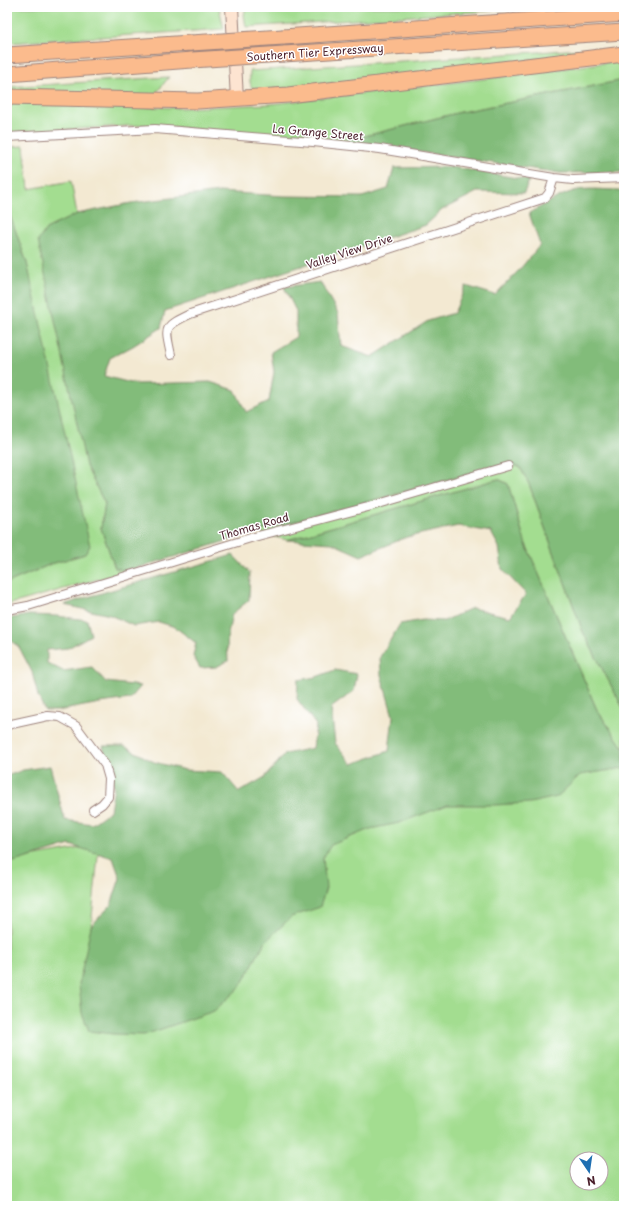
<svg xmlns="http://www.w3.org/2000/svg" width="631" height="1213" font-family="'Playpen Sans',sans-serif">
<rect width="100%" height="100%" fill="#fff"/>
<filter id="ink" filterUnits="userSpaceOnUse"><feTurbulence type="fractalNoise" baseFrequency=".025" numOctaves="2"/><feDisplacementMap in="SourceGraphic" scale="8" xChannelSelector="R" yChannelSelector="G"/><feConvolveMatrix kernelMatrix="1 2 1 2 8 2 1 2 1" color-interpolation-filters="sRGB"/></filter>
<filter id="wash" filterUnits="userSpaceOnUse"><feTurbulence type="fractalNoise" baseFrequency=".012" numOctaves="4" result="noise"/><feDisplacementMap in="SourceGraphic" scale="16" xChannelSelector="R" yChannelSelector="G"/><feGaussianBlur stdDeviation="0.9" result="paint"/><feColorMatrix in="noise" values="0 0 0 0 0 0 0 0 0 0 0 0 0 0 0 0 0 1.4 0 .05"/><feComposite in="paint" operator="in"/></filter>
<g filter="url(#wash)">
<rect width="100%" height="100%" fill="#f3e9d2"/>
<path fill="#a3dd90" stroke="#767e5e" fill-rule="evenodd" d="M7 7H219L224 29 7 43Z
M246 7H550L246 27 244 15Z
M598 48V52L260 92C248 89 250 82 250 71Z
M624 60V80L461 112 345 141 143 125 7 133V102L182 108 270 104 516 75Z
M169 77 153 97 7 91V87Z
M24 146 29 189 71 181 77 214 46 229 86 466 105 504 101 528 115 568 127 571 7 605V583L51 564 85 554 27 263 7 207V147Z
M506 464 520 467 529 484 583 632 624 710V749L597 710 525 542 508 484 498 479 287 540 256 532Z
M624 752V1206H7V861L99 845 85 990 310 846 391 806ZM577 1159H601V1183H577Z"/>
<path fill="#82bc7a" stroke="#666e52" d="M624 80V172L560 173 345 141 461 112Z
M451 167 529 180 524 193 477 192 442 210 426 225 165 311 161 328 133 346 110 358 104 376 135 384 210 382 235 390 246 412 269 401 274 372 271 352 296 337V311L284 287 320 282 338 313 341 346 372 357 428 321 454 313 466 286 495 295 520 269 540 245 529 213C545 205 560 194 578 190 591 188 606 190 619 190L624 192V710L583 632 529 484 520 467 506 464 256 532 127 571 115 568 101 528 105 504 86 466 38 241 46 229 77 214 131 203 219 192 284 196 362 197 388 189 394 168Z
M7 207 27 263 90 546 85 554 51 564 7 583V264L12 261 9 240 7 238Z
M498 479 508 484 525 542 597 710 624 749V768L580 775 557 797 530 803 494 805H447L399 823 370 829 331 845 323 858 326 888 320 907 291 917 265 942 240 987 214 1011 144 1035 113 1034 89 1031 82 1013 79 984 91 926 111 905 120 878 113 858 70 845 7 864V776L23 770 50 766 65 820 92 824 110 811 114 787 103 746H124L154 762 185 770 222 772 239 792 265 777 285 754 313 748 316 725 297 699 298 680 316 677 335 670 357 674 354 691 331 708 335 743 352 764 389 751 393 716 381 675 380 657 400 624 423 620 444 621 472 608 510 617 526 594 502 569 499 547 491 532 458 526 407 537 361 556 332 543 287 540Z
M233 555 250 573 249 600 232 614 227 639 228 661 216 667 200 668 193 656 196 643 175 627 159 622 134 626 110 615 64 605 81 599Z
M29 615 57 616 87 620 91 635 68 648 47 650V663L63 671 92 667 106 682 141 686 130 699 100 703 57 711H45L38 696 32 672 19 647 7 638V619Z"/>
</g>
<g filter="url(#ink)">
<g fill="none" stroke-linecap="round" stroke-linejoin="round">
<g stroke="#9e847e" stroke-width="10">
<path id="street" d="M7 137 155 129 313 142 380 149 554 178 573 180 624 178
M171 355C165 327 163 327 190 314L545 198 549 193 554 178
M7 610 28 606 254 537 368 507 508 466
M7 725 48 716 60 717 76 726 105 765 109 779 108 797 102 804 93 810"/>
</g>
<g stroke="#9e847e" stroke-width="14">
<path id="secondary" d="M232 7 237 99"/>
</g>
<g stroke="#9e847e" stroke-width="17">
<path id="highway" d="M283 37 624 14
M284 54 624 32
M7 55 191 43
M7 74 192 60
M7 97 198 101 288 95 624 54"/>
</g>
<use href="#street" stroke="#fff" stroke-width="8"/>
<use href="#secondary" stroke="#fde4d1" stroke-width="12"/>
<use href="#highway" stroke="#fbbb8d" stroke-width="15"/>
<g stroke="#9e847e" stroke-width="17" stroke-linecap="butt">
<path id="highway-bridge" d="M191 43 283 37
M192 60 284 54"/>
</g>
<use href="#highway-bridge" stroke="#fbbb8d" stroke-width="15"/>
</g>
</g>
<g text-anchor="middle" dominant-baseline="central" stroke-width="3" stroke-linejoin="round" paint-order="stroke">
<g font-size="11" fill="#4a1f2b" stroke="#fff">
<text transform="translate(315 52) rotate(-4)">Southern Tier Expressway</text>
<text transform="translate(318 132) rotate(5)">La Grange Street</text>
<text transform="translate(349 251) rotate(-18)">Valley View Drive</text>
<text transform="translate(254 526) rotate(-16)">Thomas Road</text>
</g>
</g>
<rect width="631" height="1213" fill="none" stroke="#fff" stroke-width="24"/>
<g transform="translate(589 1171) rotate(167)"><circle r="19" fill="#ffffff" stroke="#b7a5aa"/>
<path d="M0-3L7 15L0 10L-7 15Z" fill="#1f6fb2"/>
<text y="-6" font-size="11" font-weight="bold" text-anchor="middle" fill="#4a1f2b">N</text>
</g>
</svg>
